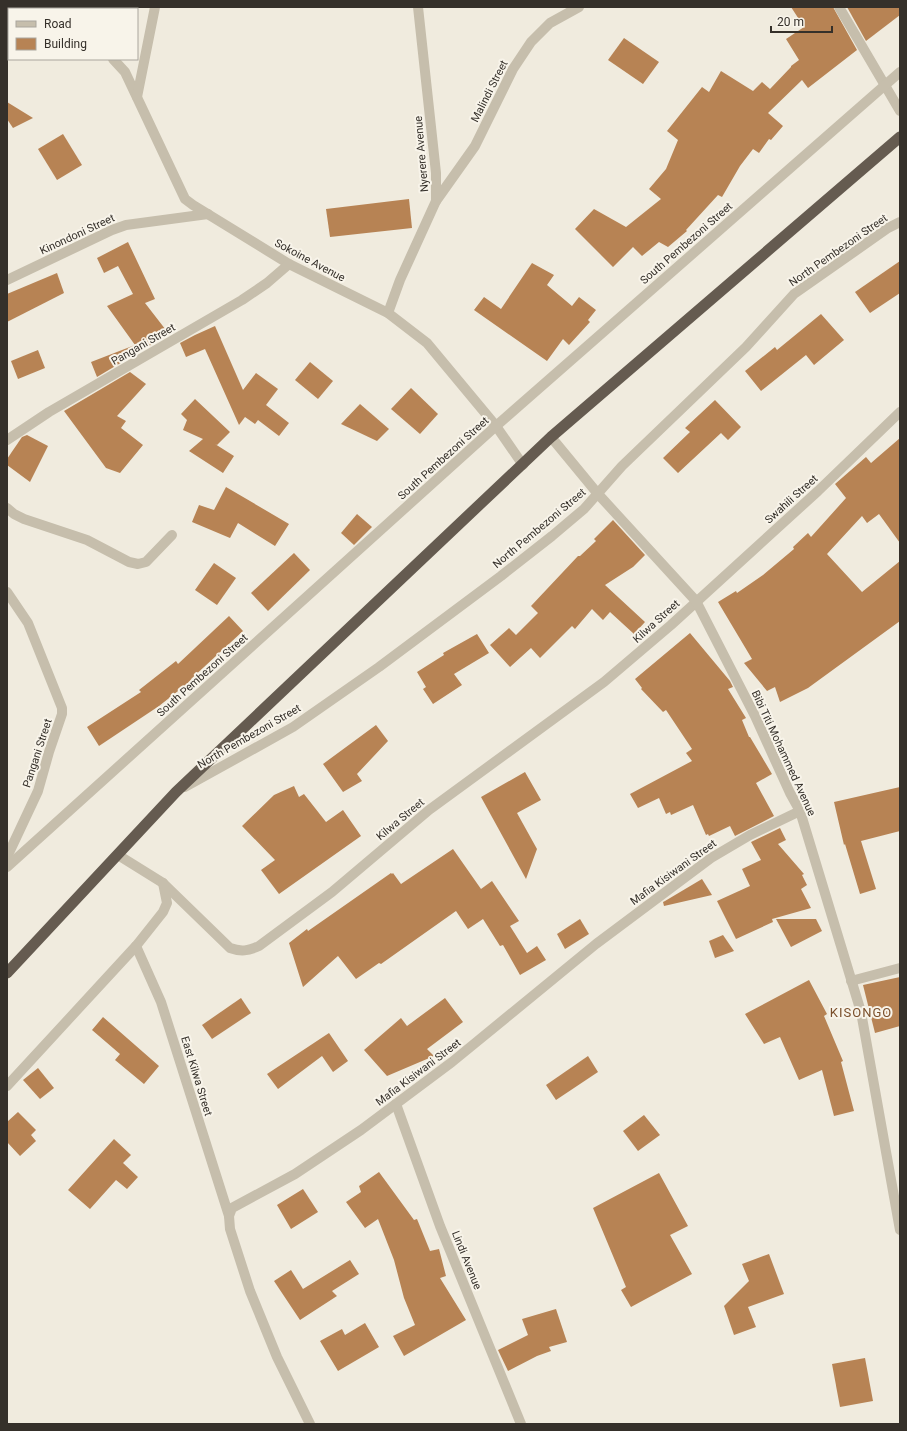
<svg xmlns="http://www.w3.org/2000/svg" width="907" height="1431" font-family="Roboto,sans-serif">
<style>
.building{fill:#b78354}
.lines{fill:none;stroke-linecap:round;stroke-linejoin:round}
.minor{stroke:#c6beac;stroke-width:10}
.tertiary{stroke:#c6beac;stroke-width:10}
.trunk{stroke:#655b50;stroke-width:11}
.labels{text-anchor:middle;stroke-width:4;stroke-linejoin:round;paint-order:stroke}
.street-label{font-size:11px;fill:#35302a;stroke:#f8f4ea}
.quarter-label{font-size:13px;letter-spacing:1px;fill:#7b502c;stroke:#f8f4ea}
</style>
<rect width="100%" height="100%" fill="#f0ebde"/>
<g class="building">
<polygon points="791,7 833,7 857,50 808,88 802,80 768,113 783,126 771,140 769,139 759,153 753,149 740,166 722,197 718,195 686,230 687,231 668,247 659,242 642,256 633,247 613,267 575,229 594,209 626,227 661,199 649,189 666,169 678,140 667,131 702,87 709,92 721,71 753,91 762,82 770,89 791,67 791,66 799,60 786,39 804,27"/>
<polygon points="847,7 900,7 900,15 866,41"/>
<polygon points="624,38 659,62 643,84 608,60"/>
<polygon points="7,102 33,118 13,128 7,119"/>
<polygon points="63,134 82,165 57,180 38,149"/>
<polygon points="409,199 412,228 330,237 326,209"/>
<polygon points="128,242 155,299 145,303 169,334 97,377 91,362 135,345 107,306 133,294 118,266 104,273 97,258"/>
<polygon points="900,261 900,293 870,313 855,292"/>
<polygon points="532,263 554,275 547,285 572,306 579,297 596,310 588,320 590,322 569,345 563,339 547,361 474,310 484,297 501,309"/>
<polygon points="57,273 64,293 7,322 7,294"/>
<polygon points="821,314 844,340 814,365 806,355 761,391 745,371 775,347 777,350"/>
<polygon points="215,326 243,390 256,373 278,389 266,405 289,423 279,436 258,420 255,424 245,417 239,425 205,349 186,357 180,343 195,335"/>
<polygon points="38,350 45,368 18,379 11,361"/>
<polygon points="310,362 333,381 318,399 295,380"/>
<polygon points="130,372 146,384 117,416 126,421 121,428 143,445 120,473 106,468 64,411"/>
<polygon points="411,388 438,414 420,434 391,409"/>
<polygon points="195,399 230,432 217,445 215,444 234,456 223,473 189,451 203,439 183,430 187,420 181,414"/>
<polygon points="715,400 741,427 728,440 721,433 678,473 663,458 690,432 685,428"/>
<polygon points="360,404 389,429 377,441 341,424"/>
<polygon points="27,435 48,446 30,482 7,465 7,459 22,437"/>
<polygon points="900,438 900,543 879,514 867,523 862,516 827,554 862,592 900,561 900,621 808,688 780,702 775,687 767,691 744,663 752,659 718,602 736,591 737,593 763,575 794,549 793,547 808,533 811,537 846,498 835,484 866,457 871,463"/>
<polygon points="226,487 289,524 275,546 238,523 230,538 192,522 199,505 214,510"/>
<polygon points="357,514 372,527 354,545 341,533"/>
<polygon points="613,520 645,555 633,567 605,585 645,622 634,634 610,612 603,620 592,609 575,629 572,626 540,658 531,648 510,667 490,645 508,629 509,628 516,635 538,613 531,606 578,556 580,556 596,541 594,539"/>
<polygon points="294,553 310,570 268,611 251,593"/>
<polygon points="214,563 236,578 217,605 195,590"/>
<polygon points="229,616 243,631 191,679 192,680 159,706 99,746 87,727 141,692 139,690 176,661 178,664"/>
<polygon points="690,633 730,681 733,687 728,689 746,718 742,720 749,737 750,737 772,774 756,783 774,816 735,836 730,826 709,836 708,834 706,835 693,805 671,815 670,812 666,814 659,798 638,808 630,794 692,761 686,753 692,749 666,710 663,712 641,689 642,688 635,679"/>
<polygon points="477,634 489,653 454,674 462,685 433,704 423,689 426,687 417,672 444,655 443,653"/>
<polygon points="376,725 388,741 357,774 362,781 343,792 323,764"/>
<polygon points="525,772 541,800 517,813 537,849 526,879 481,797"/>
<polygon points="294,786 299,797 304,794 326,822 343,810 361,836 279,894 261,870 275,860 242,826 274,795"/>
<polygon points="900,787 900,831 861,841 876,889 860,894 845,844 844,845 834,802"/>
<polygon points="780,828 786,840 778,844 804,874 802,875 807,885 801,889 811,908 772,919 773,922 736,939 717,901 750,886 742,869 761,860 751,842"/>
<polygon points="453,849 481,889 492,881 519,921 510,926 527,953 537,946 546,960 520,975 503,945 500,946 483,919 468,929 456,911 381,964 379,963 356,979 338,956 303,987 289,943 307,929 308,931 391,873 392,874 393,873 401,884"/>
<polygon points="702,879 712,895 664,906 663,902 665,901"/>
<polygon points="580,919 589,934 565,949 557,934"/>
<polygon points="776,919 816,919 822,931 791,947"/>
<polygon points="723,935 734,951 715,958 709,941"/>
<polygon points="900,977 900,1026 875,1033 863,985"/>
<polygon points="809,980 827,1014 824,1016 843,1061 841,1062 854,1111 834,1116 822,1070 799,1080 780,1037 764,1044 745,1014"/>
<polygon points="241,998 251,1013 212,1039 202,1025"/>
<polygon points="445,998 463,1022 427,1049 434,1056 387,1076 364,1050 401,1018 407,1026"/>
<polygon points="103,1017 159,1066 144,1084 115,1060 120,1054 92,1030"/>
<polygon points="329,1033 348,1061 333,1072 322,1056 278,1089 267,1074"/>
<polygon points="588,1056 598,1072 556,1100 546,1085"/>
<polygon points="38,1068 54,1088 40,1099 23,1080"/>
<polygon points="18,1112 36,1130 31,1135 36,1141 20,1156 7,1142 7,1122"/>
<polygon points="644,1115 660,1135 638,1151 623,1131"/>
<polygon points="114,1139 131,1155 123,1163 138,1177 127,1189 116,1180 90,1209 68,1190"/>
<polygon points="379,1172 414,1220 417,1219 430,1251 439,1249 446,1276 440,1278 466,1320 404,1356 393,1336 415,1325 404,1298 394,1260 378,1219 365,1228 346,1202 361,1192 359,1186"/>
<polygon points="659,1173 688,1226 670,1235 692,1274 631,1307 621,1290 626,1287 593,1208"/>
<polygon points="303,1189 318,1212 291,1229 277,1205"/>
<polygon points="769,1254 784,1294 748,1307 756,1327 734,1335 724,1306 749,1281 742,1264"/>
<polygon points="350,1260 359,1274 332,1291 337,1296 300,1320 274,1281 291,1270 303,1289"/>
<polygon points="556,1309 567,1342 549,1347 551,1351 537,1356 508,1371 498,1350 528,1335 522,1319"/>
<polygon points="365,1323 379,1347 338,1371 320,1341 342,1329 345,1335"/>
<polygon points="865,1358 873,1401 840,1407 832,1364"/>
</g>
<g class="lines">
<g class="minor">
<polyline points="62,7 64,9"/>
<polyline points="839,7 900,111"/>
<polyline points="113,59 125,72 185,199 193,205 289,264 388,313 427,343 496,426 523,465"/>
<polyline points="137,97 155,7"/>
<polyline points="436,201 475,146 513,69 531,42 550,23 579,7"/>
<polyline points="7,280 112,230 126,225 208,214"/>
<polyline points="388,313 400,280 436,201 436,173 418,7"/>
<polyline points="7,440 49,412 242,300 267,283 289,264"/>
<polyline points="7,508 14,514 24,519 87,540 129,562 138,564 146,562 172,535"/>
<polyline points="7,592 28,623 62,708 62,714 49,752 38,791 7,857"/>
<polyline points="185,787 293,727 379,667 501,576 552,536 584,509 622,466 746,347 794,294 888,228 900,222"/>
<path d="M118,855L163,883L230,948C241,952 248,951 259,946L332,892L429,810L604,682L671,625L818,491L900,412"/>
<polyline points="7,867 496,426 900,72"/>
<polyline points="136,946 161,1002 229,1216"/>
<polyline points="851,981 900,968"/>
<polyline points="7,1086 136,946 163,912 167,903 163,883"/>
<polyline points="396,1104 440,1226 521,1424"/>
<polyline points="310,1424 277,1357 250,1291 230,1229 229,1216 232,1208 295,1174 361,1130 452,1062 596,944 711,858 750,835 800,811"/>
</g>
<polyline class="tertiary" points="551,437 598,494 696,601 755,716 790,793 800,811 861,1012 900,1230"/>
<polyline class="trunk" points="7,973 176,792 551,437 900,137"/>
</g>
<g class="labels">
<g class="street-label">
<text transform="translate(489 91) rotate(-63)" y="4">Malindi Street</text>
<text transform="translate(421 154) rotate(-95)" y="4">Nyerere Avenue</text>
<text transform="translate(77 234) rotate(-25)" y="4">Kinondoni Street</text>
<text transform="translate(686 243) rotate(-41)" y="4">South Pembezoni Street</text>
<text transform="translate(838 250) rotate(-35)" y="4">North Pembezoni Street</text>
<text transform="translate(310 260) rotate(28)" y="4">Sokoine Avenue</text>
<text transform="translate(143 344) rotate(-30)" y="4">Pangani Street</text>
<text transform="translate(443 458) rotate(-42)" y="4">South Pembezoni Street</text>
<text transform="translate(791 499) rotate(-42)" y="4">Swahili Street</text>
<text transform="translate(539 528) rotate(-40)" y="4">North Pembezoni Street</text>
<text transform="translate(656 621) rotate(-42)" y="4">Kilwa Street</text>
<text transform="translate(202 675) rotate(-42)" y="4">South Pembezoni Street</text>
<text transform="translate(249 736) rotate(-30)" y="4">North Pembezoni Street</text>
<text transform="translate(37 753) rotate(-72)" y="4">Pangani Street</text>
<text transform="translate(784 753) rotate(65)" y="4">Bibi Titi Mohammed Avenue</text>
<text transform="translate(400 819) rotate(-40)" y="4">Kilwa Street</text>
<text transform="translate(673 872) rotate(-36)" y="4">Mafia Kisiwani Street</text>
<text transform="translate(418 1072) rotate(-37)" y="4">Mafia Kisiwani Street</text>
<text transform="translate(197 1076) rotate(73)" y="4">East Kilwa Street</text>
<text transform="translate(467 1260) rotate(68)" y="4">Lindi Avenue</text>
</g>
<g class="quarter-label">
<text x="861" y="1017">KISONGO</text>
</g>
</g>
<rect width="907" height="1431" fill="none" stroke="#35302a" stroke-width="16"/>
<rect x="8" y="8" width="130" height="52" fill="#f8f4ea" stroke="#aaa69d"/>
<rect x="16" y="21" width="20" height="6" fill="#c6beac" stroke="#aaa69d"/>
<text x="44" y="28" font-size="12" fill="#35302a">Road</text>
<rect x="16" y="38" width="20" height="12" fill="#b78354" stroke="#aaa69d"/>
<text x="44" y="48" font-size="12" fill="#35302a">Building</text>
<path d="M771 26v6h61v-6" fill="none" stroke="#35302a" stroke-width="2"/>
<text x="777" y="26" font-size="12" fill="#35302a" stroke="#f8f4ea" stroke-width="3" paint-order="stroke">20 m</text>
</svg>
